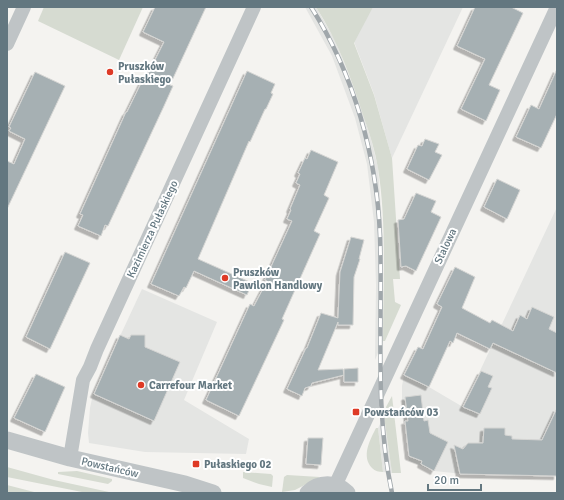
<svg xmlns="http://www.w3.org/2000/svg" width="564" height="500" font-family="Signika,sans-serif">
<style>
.built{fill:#e4e5e3}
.green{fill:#d6dbd1}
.building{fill:#a6b0b3;stroke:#d5d5d3;filter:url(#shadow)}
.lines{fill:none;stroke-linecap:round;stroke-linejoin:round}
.minor{stroke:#bfc4c6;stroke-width:14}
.tertiary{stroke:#bfc4c6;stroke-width:17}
.rail-casing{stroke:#a0a7ab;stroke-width:4.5}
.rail{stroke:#fff;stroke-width:3;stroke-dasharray:9;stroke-linecap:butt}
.poi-dot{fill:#de3a26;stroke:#fff;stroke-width:1.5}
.labels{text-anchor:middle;stroke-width:4;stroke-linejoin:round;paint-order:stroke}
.poi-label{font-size:11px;font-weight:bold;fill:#637780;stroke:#fff;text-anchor:start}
.street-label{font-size:11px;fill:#637780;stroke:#fff}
</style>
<defs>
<filter id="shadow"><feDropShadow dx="-3.5" dy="3.5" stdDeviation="0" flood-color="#0004"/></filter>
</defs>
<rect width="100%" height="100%" fill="#f4f3f0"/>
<g class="built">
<polygon points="305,7 316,7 335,40 358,98 371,139 378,167 383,237 383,341 375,360 376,285 374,222 367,164 355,118 332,56"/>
<polygon points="336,7 463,7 392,158 374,94 348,26"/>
<polygon points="557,207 557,476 463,474 434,471 409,461 402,401 402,386 404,375 429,387 463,407"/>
<polygon points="142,289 217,322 184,400 249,439 246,454 145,452 89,443 88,433 90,408 93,394"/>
<polygon points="384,416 392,473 383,472 378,428"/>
</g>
<g class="green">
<polygon points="44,7 143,7 119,60 38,21"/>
<path d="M316,7H373L354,43L374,95L392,158L400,279H393L395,302L401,305L385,341H383C383,284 387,225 378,168C375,151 370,134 364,118C352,80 338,41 316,7Z"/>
<polygon points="392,396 401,473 392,473 384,416 387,416 386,407"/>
<path d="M376,428H378L383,472C379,472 375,471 372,468C361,456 370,440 376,428Z"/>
<polygon points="7,467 54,480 109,492 109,493 87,493 7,477"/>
<polygon points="77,471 112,479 112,481 108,484 58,474 58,472"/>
<polygon points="243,472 271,474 273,476 272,487 259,484 243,478"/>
<polygon points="287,475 320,477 295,490 282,492 284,477"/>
<polygon points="7,485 38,493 7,493"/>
</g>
<g class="building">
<polygon points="155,7 206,7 175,74 170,85 173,86 164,106 108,226 105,225 101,236 78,226 83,215 80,214 126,112 127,112 146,73 148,74 164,42 143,32"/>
<polygon points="475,7 511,7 523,13 489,85 500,90 486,121 461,109 485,59 457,46"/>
<polygon points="557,69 557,114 541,148 516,137 531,105 539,109"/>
<polygon points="247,71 275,84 271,93 273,94 266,109 265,109 250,142 249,141 198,259 252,283 247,295 194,271 186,288 184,287 179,296 151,284"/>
<polygon points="35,72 65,86 7,209 7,161 14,164 25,139 9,131 11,128 9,127"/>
<polygon points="425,139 439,144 435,152 442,155 429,180 407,169 418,145 422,146"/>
<polygon points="311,150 338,162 324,195 329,198 314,231 320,234 282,319 284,320 239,416 206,400 250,304 254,306 267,281 265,280 292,221 287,219 291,210 290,209 300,185 296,183 300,174 298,173 305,158 307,159"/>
<polygon points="497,179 520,190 507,219 484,207"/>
<polygon points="416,193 436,201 431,212 441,217 416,271 406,266 401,267 398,220 404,219"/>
<polygon points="351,237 364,240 359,259 360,259 354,277 353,325 338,325 338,322 318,370 343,369 344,375 312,383 311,386 305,388 302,396 287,389 306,348 307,348 321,313 338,318 340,272"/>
<polygon points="65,252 90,263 50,349 26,337"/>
<polygon points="455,267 475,277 462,308 490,323 492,320 513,331 520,315 527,319 532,307 554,317 549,329 557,333 557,373 493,343 490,349 457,333 453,343 450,341 429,387 404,375 418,347 423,349 442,307 437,304"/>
<polygon points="120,335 129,339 131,335 145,335 145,347 180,362 154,421 94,394"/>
<polygon points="358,368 358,382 344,382 344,369"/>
<polygon points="481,371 493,376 488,387 492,388 480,414 463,407"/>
<polygon points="36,374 65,387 45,432 14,418"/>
<polygon points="421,395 424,421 428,420 430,433 448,442 434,471 421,464 422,461 409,456 405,421 408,421 405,397"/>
<polygon points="557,408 557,476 460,474 454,445 463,449 468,443 483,443 484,428 505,428 505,435 512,436 512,439 542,440"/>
<polygon points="308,438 323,438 321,465 306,464"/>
</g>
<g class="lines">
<g class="minor">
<polyline points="7,44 24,7"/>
<polyline points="70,458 83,380 90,367 97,349 254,7"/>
<polyline points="335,486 557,7"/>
</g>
<g class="tertiary">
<polyline points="7,440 70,458 185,484 213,493"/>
<path d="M308,493C319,482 336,482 347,493"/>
</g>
<g class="rail-casing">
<path id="rail" d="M311,7C354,74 377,157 380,236C383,322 374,408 392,493"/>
</g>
<use href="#rail" class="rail"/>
</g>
<g class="poi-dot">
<circle cx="110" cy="72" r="4"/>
<circle cx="225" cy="278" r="4"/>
<circle cx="141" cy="385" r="4"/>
<rect x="352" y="408" width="8" height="8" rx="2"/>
<rect x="192" y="460" width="8" height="8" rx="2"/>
</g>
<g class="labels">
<g class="poi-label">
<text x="118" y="70">Pruszków<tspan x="118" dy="13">Pułaskiego</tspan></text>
<text x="233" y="276">Pruszków<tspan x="233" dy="13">Pawilon Handlowy</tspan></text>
<text x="149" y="389">Carrefour Market</text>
<text x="364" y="416">Powstańców 03</text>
<text x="204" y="468">Pułaskiego 02</text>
</g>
<g class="street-label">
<text transform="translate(152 229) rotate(-65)" y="4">Kazimierza Pułaskiego</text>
<text transform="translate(445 246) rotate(-65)" y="4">Stalowa</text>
<text transform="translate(110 467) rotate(13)" y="4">Powstańców</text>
</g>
</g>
<rect width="564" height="500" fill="none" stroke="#637780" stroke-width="16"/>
<path d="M428 484v6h53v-6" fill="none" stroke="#637780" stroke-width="2"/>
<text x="434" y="484" font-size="12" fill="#637780" stroke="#ffffff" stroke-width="3" paint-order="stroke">20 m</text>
</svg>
